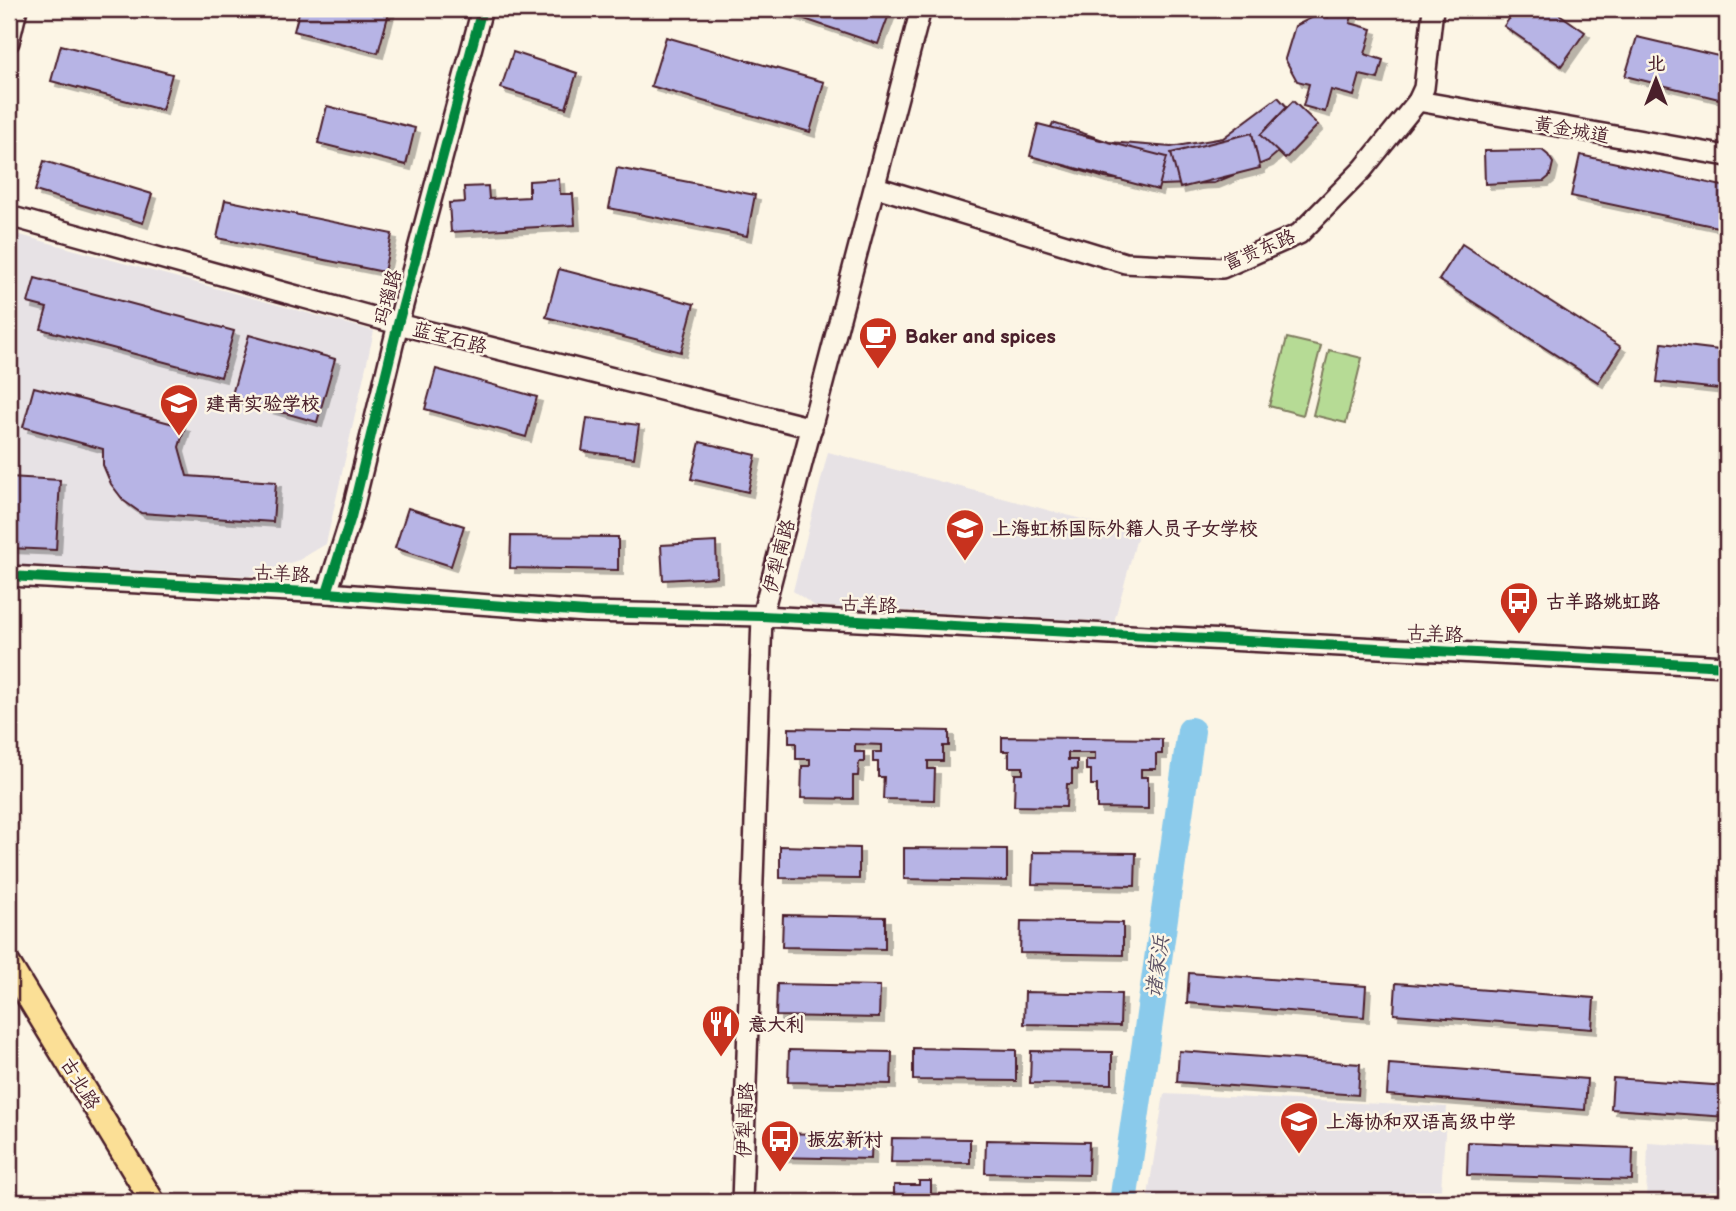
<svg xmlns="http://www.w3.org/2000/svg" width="1736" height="1211" font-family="'Balsamiq Sans','LXGW WenKai TC',sans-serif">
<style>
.built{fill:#e7e2e5}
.green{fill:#b6db95;stroke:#807d60;stroke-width:2}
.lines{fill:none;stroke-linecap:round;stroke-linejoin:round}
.river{stroke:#8acaeb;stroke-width:28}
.building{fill:#b7b4e5;stroke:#4a1f2b;stroke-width:2;filter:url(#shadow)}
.minor-casing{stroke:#4a1f2b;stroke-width:24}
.major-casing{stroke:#4a1f2b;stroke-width:28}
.minor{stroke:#fcf5e5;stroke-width:19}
.major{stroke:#fbdf96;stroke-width:23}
.cycleway-casing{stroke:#fcf5e5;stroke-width:15}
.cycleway{stroke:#00873e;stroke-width:10}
.labels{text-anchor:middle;stroke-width:5;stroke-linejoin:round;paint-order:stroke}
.street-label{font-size:19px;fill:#4a1f2b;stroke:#fcf5e5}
.poi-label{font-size:19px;font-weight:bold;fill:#4a1f2b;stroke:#fcf5e5;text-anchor:start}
.water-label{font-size:21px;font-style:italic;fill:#5d5265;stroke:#fcf5e5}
</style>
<defs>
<filter id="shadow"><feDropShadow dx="5" dy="5" stdDeviation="0" flood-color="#0004"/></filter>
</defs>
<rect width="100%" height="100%" fill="#fcf5e5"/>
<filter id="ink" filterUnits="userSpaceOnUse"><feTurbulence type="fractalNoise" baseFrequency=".0143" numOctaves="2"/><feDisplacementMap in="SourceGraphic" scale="14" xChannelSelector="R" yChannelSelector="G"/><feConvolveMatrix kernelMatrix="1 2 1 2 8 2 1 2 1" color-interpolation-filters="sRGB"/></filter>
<g filter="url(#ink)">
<g class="built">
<polygon points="9,232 374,331 326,544 299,560 249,576 9,564"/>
<polygon points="828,452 1138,534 1114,622 815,606 793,591"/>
<polygon points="1164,1094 1447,1107 1440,1202 1147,1202"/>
<polygon points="1648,1143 1727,1148 1727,1202 1646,1202"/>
</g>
<g class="green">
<polygon points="1287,338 1321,346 1303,415 1269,406"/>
<polygon points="1329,350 1362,358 1346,423 1313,415"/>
</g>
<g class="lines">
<polyline class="river" points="1123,1202 1191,731"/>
</g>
<g class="building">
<polygon points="300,9 390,9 378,53 294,31"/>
<polygon points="775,9 891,9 878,44"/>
<polygon points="1330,9 1354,9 1350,23 1372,29 1365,54 1383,60 1378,79 1360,75 1354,96 1331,90 1325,112 1303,106 1309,84 1297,81 1285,59 1295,26 1319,14 1328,17"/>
<polygon points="1516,9 1552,9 1585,32 1561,66 1504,26"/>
<polygon points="666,37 824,82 810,132 651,86"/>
<polygon points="1637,37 1727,58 1727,101 1625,76"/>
<polygon points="61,45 172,74 162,110 51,81"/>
<polygon points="513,52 577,73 566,108 501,88"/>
<polygon points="1278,97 1306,128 1268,161 1214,183 1162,185 1105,178 1036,157 1053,123 1109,142 1171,147 1223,138"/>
<polygon points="1293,101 1318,125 1285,159 1260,135"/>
<polygon points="327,106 415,128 406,165 318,143"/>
<polygon points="1038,124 1167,157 1158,190 1030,156"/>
<polygon points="1252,133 1260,168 1180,188 1171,153"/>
<polygon points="1542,150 1548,155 1553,163 1550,176 1544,181 1485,184 1484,151"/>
<polygon points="1580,155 1727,187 1727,229 1571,196"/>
<polygon points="44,161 152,194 143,223 35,191"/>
<polygon points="617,168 755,195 747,236 609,208"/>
<polygon points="559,179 560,194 573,194 575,225 451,232 449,203 465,202 464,187 488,186 489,199 529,197 529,181"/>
<polygon points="225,200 392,234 384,272 217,238"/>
<polygon points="1462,244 1621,347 1598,382 1439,280"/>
<polygon points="559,269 694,304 681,352 546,317"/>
<polygon points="35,278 234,331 221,377 41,329 47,308 28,303"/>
<polygon points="249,335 335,359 317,422 231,398"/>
<polygon points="1662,343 1727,351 1727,390 1657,382"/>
<polygon points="436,369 537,397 526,437 425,409"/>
<polygon points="34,387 185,427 179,447 187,476 276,482 273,522 141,513 124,501 111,484 103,465 103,449 23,427"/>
<polygon points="587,418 639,425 634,458 582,451"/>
<polygon points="700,442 756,455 748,492 691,479"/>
<polygon points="9,477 60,480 56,550 9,548"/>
<polygon points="408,508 464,526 451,566 395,548"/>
<polygon points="511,536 618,537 618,570 510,568"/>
<polygon points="716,542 717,577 663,580 661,545"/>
<polygon points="789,728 949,731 949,746 943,746 943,761 928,761 928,769 935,769 934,800 883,799 884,777 878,777 878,762 873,762 873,752 882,752 882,745 855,744 855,752 864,752 864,762 859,762 858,776 853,776 853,799 801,798 802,766 810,766 810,759 796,759 796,743 789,743"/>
<polygon points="1002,737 1162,739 1162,754 1156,754 1156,769 1141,769 1141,777 1148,777 1148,809 1097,808 1097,785 1091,785 1091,770 1086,770 1086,760 1095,760 1095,753 1068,753 1068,760 1077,760 1077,770 1072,769 1072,784 1067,784 1066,807 1014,806 1015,774 1023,774 1023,767 1009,767 1009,751 1002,751"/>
<polygon points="780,846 859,848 859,879 780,878"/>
<polygon points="904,848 1007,849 1007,881 904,879"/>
<polygon points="1033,852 1136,853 1135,886 1032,884"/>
<polygon points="783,915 885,917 885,949 782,947"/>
<polygon points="1021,921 1123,923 1123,955 1020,953"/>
<polygon points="1189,973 1366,986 1364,1017 1187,1003"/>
<polygon points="1396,983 1594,998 1592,1029 1394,1014"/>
<polygon points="777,984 880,986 879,1018 776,1016"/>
<polygon points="1025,992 1121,994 1120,1026 1024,1024"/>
<polygon points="913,1048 1016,1050 1016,1081 913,1080"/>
<polygon points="789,1050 892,1052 891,1084 788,1082"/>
<polygon points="1031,1051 1112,1052 1112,1084 1030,1083"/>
<polygon points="1179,1051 1360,1064 1358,1095 1177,1082"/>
<polygon points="1389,1064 1587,1079 1585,1110 1387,1095"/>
<polygon points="1613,1078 1727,1086 1727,1117 1611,1109"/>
<polygon points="773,1133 872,1135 871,1159 773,1157"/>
<polygon points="892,1138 970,1139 970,1163 891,1162"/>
<polygon points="986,1140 1089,1142 1088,1175 985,1173"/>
<polygon points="1468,1142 1633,1148 1632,1180 1467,1175"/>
<polygon points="919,1181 931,1181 931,1202 894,1202 894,1185 919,1185"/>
</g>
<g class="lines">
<g class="minor-casing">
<g id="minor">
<polyline points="9,42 17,9"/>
<polyline points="1418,101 1727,156"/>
<polyline points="876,187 1125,263 1222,268 1299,234 1363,169 1418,101 1424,88 1433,9"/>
<polyline points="9,216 398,324 812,428"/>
<polyline points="9,576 327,593 586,612 762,616 1727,666"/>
<polyline points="327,593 351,517 398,324 482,9"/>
<polyline points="742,1202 762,616 921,9"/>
</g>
</g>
<g class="major-casing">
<polyline id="major" points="9,965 153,1202"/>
</g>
<use href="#minor" class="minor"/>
<use href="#major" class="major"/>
<g class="cycleway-casing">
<g id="cycleway">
<polyline points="9,576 327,593 586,612 762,616 1727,666"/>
<polyline points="327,593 351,517 398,324 482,9"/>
</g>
</g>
<use href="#cycleway" class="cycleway"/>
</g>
</g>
<defs>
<g id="cafe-pin" transform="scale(2.0125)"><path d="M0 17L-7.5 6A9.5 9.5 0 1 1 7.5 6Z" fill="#c8321e" stroke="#fcf5e5"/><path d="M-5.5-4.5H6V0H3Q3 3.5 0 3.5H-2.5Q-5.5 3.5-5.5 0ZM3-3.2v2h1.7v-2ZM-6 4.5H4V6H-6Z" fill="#fff"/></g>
<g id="school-pin" transform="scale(2.0125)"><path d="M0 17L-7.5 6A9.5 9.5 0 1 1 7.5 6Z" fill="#c8321e" stroke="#fcf5e5"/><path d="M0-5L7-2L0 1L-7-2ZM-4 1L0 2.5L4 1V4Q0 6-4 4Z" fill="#fff"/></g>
<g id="bus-pin" transform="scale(2.0125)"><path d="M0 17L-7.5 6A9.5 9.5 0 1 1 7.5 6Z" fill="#c8321e" stroke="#fcf5e5"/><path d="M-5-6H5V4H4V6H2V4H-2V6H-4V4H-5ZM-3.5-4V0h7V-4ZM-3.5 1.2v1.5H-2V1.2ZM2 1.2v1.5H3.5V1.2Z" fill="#fff"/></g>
<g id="restaurant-pin" transform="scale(2.0125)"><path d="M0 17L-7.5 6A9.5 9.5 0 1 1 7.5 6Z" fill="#c8321e" stroke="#fcf5e5"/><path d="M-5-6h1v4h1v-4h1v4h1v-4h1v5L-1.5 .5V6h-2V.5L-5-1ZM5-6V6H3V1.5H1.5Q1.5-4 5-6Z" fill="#fff"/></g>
</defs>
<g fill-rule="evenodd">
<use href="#cafe-pin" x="878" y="336"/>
<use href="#school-pin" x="179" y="403"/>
<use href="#school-pin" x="965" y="528"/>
<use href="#bus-pin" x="1519" y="601"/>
<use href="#restaurant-pin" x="721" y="1024"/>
<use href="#school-pin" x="1299" y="1121"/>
<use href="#bus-pin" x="780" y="1139"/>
</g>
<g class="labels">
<g class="street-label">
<text transform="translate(1572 129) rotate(10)" y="7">黄金城道</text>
<text transform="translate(1259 249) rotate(-23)" y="7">富贵东路</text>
<text transform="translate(387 297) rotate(-75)" y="7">玛瑙路</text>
<text transform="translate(450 337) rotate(14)" y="7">蓝宝石路</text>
<text transform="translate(778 556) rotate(-75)" y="7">伊犁南路</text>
<text transform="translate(282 573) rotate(3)" y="7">古羊路</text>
<text transform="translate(869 604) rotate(3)" y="7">古羊路</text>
<text transform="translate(1435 633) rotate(3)" y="7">古羊路</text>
<text transform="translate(81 1083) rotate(59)" y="7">古北路</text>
<text transform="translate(744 1120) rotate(-88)" y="7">伊犁南路</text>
</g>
<g class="poi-label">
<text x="905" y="343">Baker and spices</text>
<text x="206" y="410">建青实验学校</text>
<text x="992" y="535">上海虹桥国际外籍人员子女学校</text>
<text x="1546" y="608">古羊路姚虹路</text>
<text x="748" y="1031">意大利</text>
<text x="1326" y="1128">上海协和双语高级中学</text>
<text x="807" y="1146">振宏新村</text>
</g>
<g class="water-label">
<text transform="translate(1157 967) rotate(-82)" y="7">诸家浜</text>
</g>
</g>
<rect width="1736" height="1211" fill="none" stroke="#fcf5e5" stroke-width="35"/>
<rect x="18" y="18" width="1701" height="1176" fill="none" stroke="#4a1f2b" stroke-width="2.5" filter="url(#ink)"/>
<g transform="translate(1656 80)" stroke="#fcf5e5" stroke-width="5" paint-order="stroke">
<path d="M0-5L12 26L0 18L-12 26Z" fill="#4a1f2b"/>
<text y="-10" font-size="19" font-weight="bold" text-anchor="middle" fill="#4a1f2b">北</text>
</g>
</svg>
